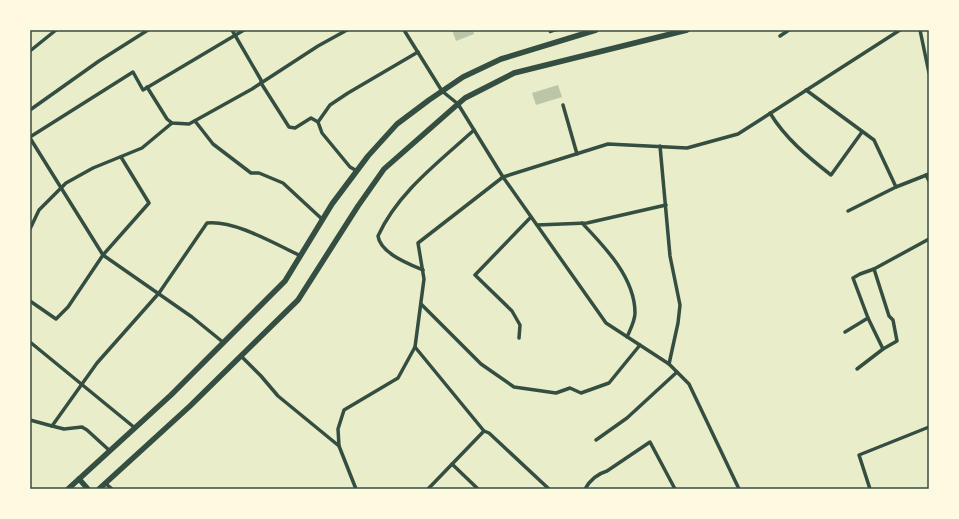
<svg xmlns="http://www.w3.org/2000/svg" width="959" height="519" font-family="Rubik,sans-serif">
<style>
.building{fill:#bcc5a7}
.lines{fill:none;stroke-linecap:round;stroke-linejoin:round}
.pedestrian{stroke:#344e41;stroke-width:2.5}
.minor{stroke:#344e41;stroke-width:3.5}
.primary{stroke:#344e41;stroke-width:5.5}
.neatline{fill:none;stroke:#344e41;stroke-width:1.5}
</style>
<rect width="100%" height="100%" fill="#e9edc9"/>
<g class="building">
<polygon points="452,30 473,30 474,34 456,41"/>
<polygon points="558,85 562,97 536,105 532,93"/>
</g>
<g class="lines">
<polyline class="pedestrian" points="550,30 550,32 556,30"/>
<g class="minor">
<polyline points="232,30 261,80 261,83 289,127 295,128 311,118 318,122 330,105 348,93 418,52"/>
<polyline points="404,30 442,91 458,104 503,177 606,323 669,364 689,384 739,489"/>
<polyline points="920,30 929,73"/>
<polyline points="780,36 789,30"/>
<polyline points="30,51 56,30"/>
<polyline points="147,87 167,119 172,123 189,124 252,89 318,46 347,30"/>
<polyline points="806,90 874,140 896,187"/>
<polyline points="563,105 577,154"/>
<polyline points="30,110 99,61 148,30"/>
<path d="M770,113C785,138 808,157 831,175L862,132"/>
<polyline points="195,121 213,144 251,173 259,173 283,183 323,220"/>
<polyline points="318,122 322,133 350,167 357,171"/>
<polyline points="30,137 133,72 143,90 244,30"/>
<polyline points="30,138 103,255 192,317 224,343"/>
<polyline points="660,146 670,256 680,305 678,323 669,364"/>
<polyline points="926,175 929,181"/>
<polyline points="848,211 896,187 929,174"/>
<path d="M582,223C605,247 635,278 635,313C635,321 630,330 627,337"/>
<polyline points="537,225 587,223 666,205"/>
<polyline points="30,229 39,210 66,183 93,168 142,148 172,123"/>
<path d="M423,270C409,264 380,253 378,236C398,192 439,162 474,130"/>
<polyline points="30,301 56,319 68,307 103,255 149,203 121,157"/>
<polyline points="421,304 481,364 514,387 556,393 570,388 581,393 609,383 640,345"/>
<polyline points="845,332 868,318"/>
<polyline points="519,338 520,325 512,311 475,275 531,217"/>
<polyline points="30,342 135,428"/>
<polyline points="415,347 484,431 489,433 549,489"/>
<polyline points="883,349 868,318 853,278 860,274 874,269 929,239"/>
<polyline points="241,356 261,376 278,396 339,446"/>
<polyline points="857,369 883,349 897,341 893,320 889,316 874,269"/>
<path d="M30,420L52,426L97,363L159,293L207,223C235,220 275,244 301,256"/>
<polyline points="52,426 64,429 82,427 87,430 110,451"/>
<polyline points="596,440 627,418 677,372"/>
<polyline points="452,464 478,489"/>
<polyline points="105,483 112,489"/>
<polyline points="356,489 339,446 338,429 344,410 398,378 415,347 424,279 418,243 503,177 608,144 687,148 738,134 900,30"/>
<polyline points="428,489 484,431"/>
<path d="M585,489C590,480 597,474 607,471L650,442L675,489"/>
<polyline points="870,489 859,455 929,427"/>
</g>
<g class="primary">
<polyline points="79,479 88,489"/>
<polyline points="68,489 171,395 285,281 332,204 368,156 397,124 429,100 463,77 501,59 596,30"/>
<polyline points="99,489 190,406 298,300 358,206 384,169 458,104 465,98 514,73 687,30"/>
</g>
</g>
<rect width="959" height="519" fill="none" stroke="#fefae0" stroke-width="62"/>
<rect x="31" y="31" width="897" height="457" class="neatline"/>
</svg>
